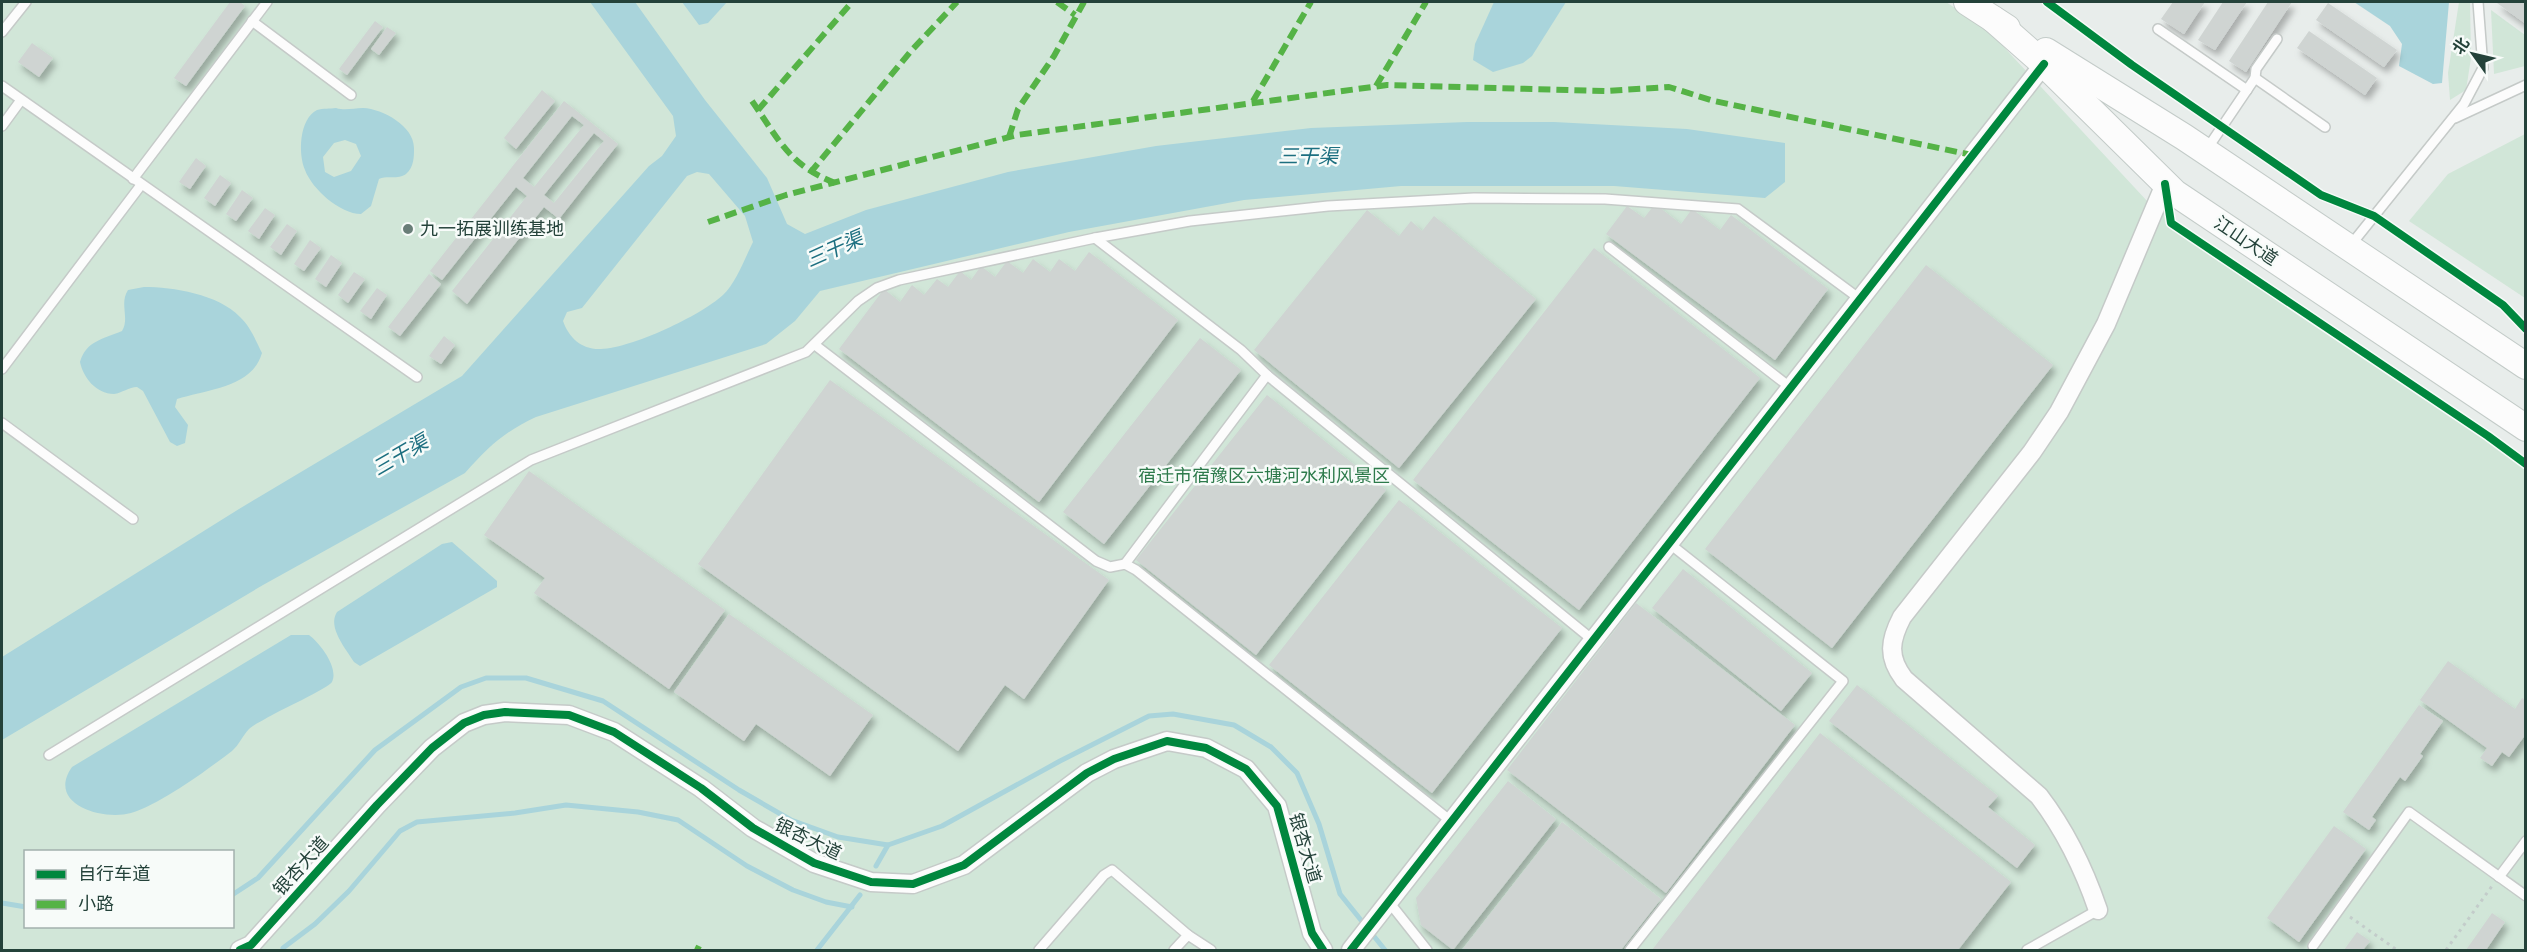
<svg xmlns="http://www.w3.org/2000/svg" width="2527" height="952" font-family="'Titillium Web','Noto Sans SC',sans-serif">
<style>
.green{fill:#d1e6d8;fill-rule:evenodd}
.water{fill:#a9d4db;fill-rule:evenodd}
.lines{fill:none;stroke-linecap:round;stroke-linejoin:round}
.stream{stroke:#a9d4db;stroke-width:5}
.building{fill:#cfd4d2;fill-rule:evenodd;filter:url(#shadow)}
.lane-casing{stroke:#c5cac8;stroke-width:12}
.street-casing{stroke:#c5cac8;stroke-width:21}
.secondary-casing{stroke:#c3cbc8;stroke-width:28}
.path{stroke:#c3ccca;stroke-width:3;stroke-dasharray:3 4.5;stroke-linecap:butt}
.lane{stroke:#fcfcfc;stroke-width:9}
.street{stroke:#fcfcfc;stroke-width:18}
.secondary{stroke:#fcfcfc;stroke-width:26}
.quiet{stroke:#55b346;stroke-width:6;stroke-dasharray:12 6;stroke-linecap:butt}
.cycleway-casing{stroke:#f7fbf9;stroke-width:11}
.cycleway{stroke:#00873e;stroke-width:8}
.poi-dot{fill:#697e78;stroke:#f7fbf9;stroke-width:2}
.labels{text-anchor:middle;stroke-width:5;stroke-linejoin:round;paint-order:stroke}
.poi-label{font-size:18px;fill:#24423a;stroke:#f7fbf9;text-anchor:start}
.street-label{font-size:18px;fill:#24423a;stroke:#f7fbf9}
.park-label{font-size:18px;fill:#2d7a4b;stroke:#f7fbf9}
.water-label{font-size:20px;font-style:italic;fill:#1c6f80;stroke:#f7fbf9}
</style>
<defs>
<filter id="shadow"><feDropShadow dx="3.5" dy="6" stdDeviation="3" flood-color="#0004"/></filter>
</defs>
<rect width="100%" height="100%" fill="#e8edeb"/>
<g class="green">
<path d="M2,2H1946L1988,30L2148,202L2525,460V950H2ZM26,852H232V926H26Z"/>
<polygon points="2459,2 2470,2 2471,58 2466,90 2450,100 2448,73"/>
<polygon points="2491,10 2525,35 2525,66 2494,74"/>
<polygon points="2525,134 2525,298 2409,221 2448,174"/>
</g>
<g class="water">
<path d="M590,2H635L705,100L767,178L787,224L805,234L866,210L1008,172L1156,146L1311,128L1467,122H1554L1687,129L1785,143V182L1765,198L1614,186H1401L1244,200L1069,232L820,291L795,321L766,344L536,417C504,432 489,446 465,473L263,585L2,740V657L239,509L462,376L649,166L662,156L676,136L673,116ZM697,172L709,174L745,216L753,242C745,258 736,283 723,295C700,316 632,348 601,349C582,350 569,338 563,321L567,312L582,308L687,176Z"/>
<polygon points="682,2 727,2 708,23 699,25"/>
<polygon points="1494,2 1566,2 1532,56 1523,63 1493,72 1473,60 1475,44"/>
<polygon points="2354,2 2449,2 2442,83 2433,84 2399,66 2402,44 2390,26"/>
<path d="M336,108C346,111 353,108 363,108C383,109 414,126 414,148C414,157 414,167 406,174C398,180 387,175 379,179L371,206L361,214C340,214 312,189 305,170C298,154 299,119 317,110C323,108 330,109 336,108ZM345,140L356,144L361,156L351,171L334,177L325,172L323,157L334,143Z"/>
<path d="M144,287C173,287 218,294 240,317C250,326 256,341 262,353C252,388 207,389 177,399L175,407L188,425L185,443L177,446L170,442L143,391L137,387C129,387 122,393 114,394C96,394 83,377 80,362C86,341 103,339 122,331C130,318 119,304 128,290Z"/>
<path d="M452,542L497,581V587L360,666L354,662C346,649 327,627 337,612L442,544Z"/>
<path d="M291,635H309C320,643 339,668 332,682C329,688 276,712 265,719C260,722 253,725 249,729C243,735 239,745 232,751C207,770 161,804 131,813C102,821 46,804 72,767Z"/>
</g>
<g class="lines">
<g class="stream">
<polyline points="876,866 888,845"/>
<polyline points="232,895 258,878 375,750 461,687 486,678 526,678 603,701 739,790 791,820 838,837 888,845 942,826 1060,761 1149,716 1173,714 1234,725 1271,747 1297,773 1319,824 1340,894 1385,950"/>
<polyline points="2,903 26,907"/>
<polyline points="283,948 315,924 349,891 400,831 417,822 515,813 566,805 638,812 678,820 747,866 793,890 826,902 852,907"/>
<polyline points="817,950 860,895"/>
</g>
</g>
<g class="building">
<polygon points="230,2 240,2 245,6 186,86 174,78"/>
<polygon points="2173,2 2205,2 2184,34 2161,19"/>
<polygon points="2223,2 2247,2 2215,50 2198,40"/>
<polygon points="2268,2 2292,2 2246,72 2229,61"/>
<polygon points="2498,2 2526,2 2526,24 2497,3"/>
<polygon points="2328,3 2397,50 2384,67 2316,20"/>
<polygon points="375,21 383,27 347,75 339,69"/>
<polygon points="387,27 396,33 379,55 371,49"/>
<polygon points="2309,31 2377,78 2365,95 2297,48"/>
<polygon points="32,43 53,58 39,77 18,62"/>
<polygon points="542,90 555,101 516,149 504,138"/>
<path d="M564,101L618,144L559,219L544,207L467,304L452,291L527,196L516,187L442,280L430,271ZM572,116L584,125L534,187L523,178ZM594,133L604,141L554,203L544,195Z"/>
<polygon points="196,158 206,166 190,189 179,182"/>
<polygon points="220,175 231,183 215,206 204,198"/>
<polygon points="242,190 253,198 236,221 226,214"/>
<polygon points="1655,204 1681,224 1692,209 1720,230 1731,215 1828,289 1775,360 1606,234 1627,206 1644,218"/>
<polygon points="265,208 275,215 259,239 248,231"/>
<polygon points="1367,210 1399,236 1411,221 1422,231 1434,216 1536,299 1399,468 1254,350"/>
<polygon points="287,224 297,231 281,255 270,247"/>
<polygon points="310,240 321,248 304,271 294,264"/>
<polygon points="1594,248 1760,378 1579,610 1413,480"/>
<polygon points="1089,252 1178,320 1039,502 839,349 884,289 900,302 912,285 924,295 937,279 948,287 960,271 971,280 981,266 995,277 1007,261 1023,273 1033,259 1050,272 1059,259 1075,271"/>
<polygon points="331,255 342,263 326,287 315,279"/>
<polygon points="1926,265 2053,365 1832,648 1705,549"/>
<polygon points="354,272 365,279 348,303 338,295"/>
<polygon points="429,274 441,284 400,336 388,327"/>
<polygon points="377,288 387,295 371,319 360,311"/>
<polygon points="444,336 455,345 441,364 429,356"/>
<polygon points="1200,338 1241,370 1104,544 1063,512"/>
<polygon points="830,380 1109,580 1024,699 1005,685 958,751 698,564"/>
<polygon points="1267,395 1386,490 1256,655 1136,560"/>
<polygon points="529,471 725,610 669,689 534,593 545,578 484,535"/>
<polygon points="1399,500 1562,628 1432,793 1269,665"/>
<polygon points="1683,569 1812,673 1781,711 1652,608"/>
<polygon points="1636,603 1795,725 1666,893 1507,770"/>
<polygon points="729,614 873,715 830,776 756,724 744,741 674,692"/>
<polygon points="2448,661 2515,709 2522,698 2526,700 2526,734 2509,757 2502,752 2492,766 2480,758 2487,748 2420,700"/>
<polygon points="1857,685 1998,796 1988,807 2035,845 2017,868 1829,721"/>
<polygon points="2419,705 2443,721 2420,754 2423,756 2405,781 2400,777 2372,817 2376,820 2369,830 2343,812"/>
<polygon points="1820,733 2011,882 1958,950 1652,950"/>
<polygon points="1508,781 1556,819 1453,950 1421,925 1416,898"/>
<polygon points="1562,822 1661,899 1621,950 1462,950"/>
<polygon points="2334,826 2366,849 2299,942 2267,918"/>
<polygon points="2492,913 2505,922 2486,950 2466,950"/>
<polygon points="2357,932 2370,941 2363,950 2344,950"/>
</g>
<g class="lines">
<g class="lane-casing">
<g id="lane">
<polyline points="252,21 351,95"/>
<polyline points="2158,29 2247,90"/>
<polyline points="2,32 26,2"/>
<polyline points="2255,78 2256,69 2277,39"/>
<polyline points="2,86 417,377"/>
<polyline points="2455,118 2526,85"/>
<polyline points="2,126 21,100"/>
<polyline points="2207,149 2255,78 2325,127"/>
<polyline points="133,179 267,2"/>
<polyline points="1095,238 1241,350 1267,375 1594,641"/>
<polyline points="2350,246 2464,104 2483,68 2478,2"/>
<polyline points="1609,247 1791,388"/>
<polyline points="815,345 1096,561 1110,567 1125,564 1136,570 1452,822"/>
<polyline points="2,369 141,185"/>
<polyline points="2,423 133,519"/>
<polyline points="1125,564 1267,375"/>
<polyline points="49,755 531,460 806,352 858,301 877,288 899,280 1095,238 1190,221 1328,206 1474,198 1605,199 1738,209 1860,299"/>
<polyline points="2499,877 2526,841"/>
<polyline points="1389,902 1427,950"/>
<polyline points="2313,946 2409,812 2526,896"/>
<polyline points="1039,950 1104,875 1112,870 1188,935"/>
<polyline points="1174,950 1188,935 1211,950"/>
<polyline points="1630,950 1843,681 1670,544"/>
<polyline points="2027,950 2098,910"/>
</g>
</g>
<g class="street-casing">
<g id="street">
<path d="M2098,910C2084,869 2065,830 2039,796L1904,679C1887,657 1890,640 1902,617L2032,452L2059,412L2106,324L2165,184"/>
<polyline points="240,950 251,945 377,805 432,748 464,723 484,715 505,712 569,715 614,732 701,788 753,828 814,863 871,882 913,884 964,865 1087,773 1114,759 1167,741 1206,748 1246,769 1277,806 1312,933 1323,950"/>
<polyline points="1351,950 2044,64"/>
</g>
</g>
<g class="secondary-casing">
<g id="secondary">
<polyline points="1967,2 2007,28"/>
<polyline points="1993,19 2044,64 2175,193 2526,428"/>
<polyline points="2046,51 2184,137 2526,366"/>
</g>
</g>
<g class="path">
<polyline points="2350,917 2397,950"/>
<polyline points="2446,950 2492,886"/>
</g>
<use href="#lane" class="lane"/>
<use href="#street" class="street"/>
<use href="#secondary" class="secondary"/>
<g class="quiet">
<polyline points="1057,2 1075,15"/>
<polyline points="1376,86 1426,2"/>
<path d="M752,101C779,140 789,165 835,183"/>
<polyline points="1253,101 1311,2"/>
<polyline points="758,110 852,2"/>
<polyline points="1009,137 1018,109 1054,56 1084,2"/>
<polyline points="810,173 911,51 957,2"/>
<polyline points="708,222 786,195 1017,135 1387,85 1606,91 1669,87 1714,101 1972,155"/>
<polyline points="697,950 699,946"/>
</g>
<g class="cycleway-casing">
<g id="cycleway">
<polyline points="2047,2 2132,65 2321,195 2374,216 2503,305 2526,329"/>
<polyline points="2165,184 2171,223 2488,436 2526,464"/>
<polyline points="240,950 251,945 377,805 432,748 464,723 484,715 505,712 569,715 614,732 701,788 753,828 814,863 871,882 913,884 964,865 1087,773 1114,759 1167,741 1206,748 1246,769 1277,806 1312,933 1323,950"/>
<polyline points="1351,950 2044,64"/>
</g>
</g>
<use href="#cycleway" class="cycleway"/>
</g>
<circle class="poi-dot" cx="408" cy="229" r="6"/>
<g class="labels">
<g class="poi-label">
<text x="420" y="235">九一拓展训练基地</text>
</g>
<g class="street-label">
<text transform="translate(2246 241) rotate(34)" y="6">江山大道</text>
<text transform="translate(808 839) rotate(26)" y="6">银杏大道</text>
<text transform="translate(1305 848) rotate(74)" y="6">银杏大道</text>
<text transform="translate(301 866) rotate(-48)" y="6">银杏大道</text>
</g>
<g class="park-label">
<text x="1264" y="482">宿迁市宿豫区六塘河水利风景区</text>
</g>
<g class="water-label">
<text x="1308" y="163">三干渠</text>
<text transform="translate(834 249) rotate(-24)" y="7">三干渠</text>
<text transform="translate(400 455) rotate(-30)" y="7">三干渠</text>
</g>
</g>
<rect width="2527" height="952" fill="none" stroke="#24423a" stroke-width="6"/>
<rect x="24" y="850" width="210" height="78" fill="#f7fbf9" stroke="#a3b1ad" stroke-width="1.5"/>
<rect x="36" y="870" width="30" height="9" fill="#00873e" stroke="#a3b1ad" stroke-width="1.5"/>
<text x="78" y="880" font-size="18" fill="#24423a">自行车道</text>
<rect x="36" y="900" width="30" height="9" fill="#55b346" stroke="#a3b1ad" stroke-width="1.5"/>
<text x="78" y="910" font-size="18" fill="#24423a">小路</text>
<g transform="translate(2473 54) rotate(304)" stroke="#f7fbf9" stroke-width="4.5" paint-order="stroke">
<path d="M0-4.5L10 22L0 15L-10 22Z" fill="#24423a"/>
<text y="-9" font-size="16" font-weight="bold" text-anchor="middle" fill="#24423a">北</text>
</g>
</svg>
